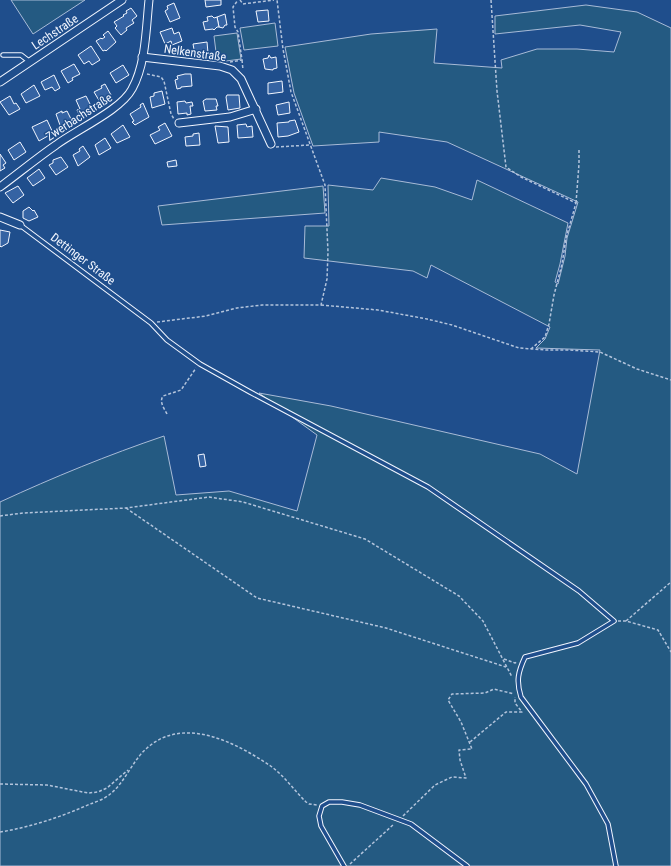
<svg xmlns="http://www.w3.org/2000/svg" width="671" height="866" font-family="'Roboto Condensed',sans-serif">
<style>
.green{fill:#245a82;stroke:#a8bbd7}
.building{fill:#3563a3;stroke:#f2f6ff}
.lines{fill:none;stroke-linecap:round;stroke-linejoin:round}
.service-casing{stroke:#f2f6ff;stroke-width:5.5}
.minor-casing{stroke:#f2f6ff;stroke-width:9}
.path{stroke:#b3c4dc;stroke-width:1.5;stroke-dasharray:3 2;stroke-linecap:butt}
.service{stroke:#1f4e8c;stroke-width:3.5}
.minor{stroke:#1f4e8c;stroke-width:7}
.labels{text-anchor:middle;stroke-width:3;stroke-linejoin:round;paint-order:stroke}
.street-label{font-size:12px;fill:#f2f6ff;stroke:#1f4e8c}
</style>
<rect width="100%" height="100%" fill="#1f4e8c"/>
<g class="green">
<polygon points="11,0 85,0 33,34"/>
<path d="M586,5L637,12L671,28V866H0V502C54,477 108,455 164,436L176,495L229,491L297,511L317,435L259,393L331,406L540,454L577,474L600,350L536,348L545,339L550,327L431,265L427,278L413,271L304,258L305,226H329L328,185L373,190L381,178L435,187L472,200L477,180L568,223L560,264L555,282L558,284L565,256L567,238L578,202L447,142L379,132V142L313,146L294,93L285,47L371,34L437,29L434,63L502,68L501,60L537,49H577L614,52L621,32L580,25L495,34V16Z"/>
<polygon points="275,23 278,46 244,50 240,28"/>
<polygon points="237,33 241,59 226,61 217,60 214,36"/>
<polygon points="323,186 325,213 162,225 158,206"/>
</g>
<g class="building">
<polygon points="205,0 221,0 221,5 206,7"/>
<polygon points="174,3 180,18 170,22 165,11 168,9 167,6"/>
<polygon points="131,8 137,16 132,20 134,23 126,28 127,30 121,35 115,28 117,26 114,22 124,16 123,15 127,13 126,11"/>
<polygon points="268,10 269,21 258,22 256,11"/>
<polygon points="225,14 227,25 225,25 223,28 219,27 217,17"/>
<polygon points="212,16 214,18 217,17 219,27 217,27 214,30 213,29 205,30 203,22 208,21 207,17"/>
<polygon points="172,28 174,34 179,32 182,41 172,45 171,41 165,44 160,32"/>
<polygon points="108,31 116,42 106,51 105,50 103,51 96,41 101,38 102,39 105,37 103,35"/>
<polygon points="207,42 208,53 195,55 193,44"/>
<polygon points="91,46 100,60 92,65 89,61 84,64 78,55"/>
<polygon points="269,55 271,58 276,57 277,68 273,69 273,70 265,69 263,59 268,58"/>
<polygon points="74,64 80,74 72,78 73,80 68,83 61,71"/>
<polygon points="123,65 129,75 116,83 110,73"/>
<polygon points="185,74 191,74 192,86 181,87 181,88 177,89 175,80 178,79 177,76"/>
<polygon points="54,75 60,88 55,91 52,87 45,90 41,82"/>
<polygon points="282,81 283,92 268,94 268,83"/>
<polygon points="105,84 111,95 100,102 94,92 102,88 101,86"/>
<polygon points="34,85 40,96 26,103 21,94"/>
<polygon points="162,91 165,104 152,108 150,97 154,96 154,93"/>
<polygon points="227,95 239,95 240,108 228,110 226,97"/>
<polygon points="10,96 14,104 16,103 20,109 9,115 0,102"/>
<polygon points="86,96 94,112 81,118 77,110 80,109 76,100"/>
<polygon points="206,99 216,99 218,106 216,106 217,110 205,111 203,101"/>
<polygon points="185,101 186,103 192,102 193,106 190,106 191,114 187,115 187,113 178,114 177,102"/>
<polygon points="289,102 290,113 278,115 276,105"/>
<polygon points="143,103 149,117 135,125 132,122 134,121 130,114 141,107 140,105"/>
<polygon points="62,111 62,113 67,111 73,123 61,128 56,114"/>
<polygon points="47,120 53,133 39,141 32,127"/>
<polygon points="295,120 299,132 288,136 278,137 277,123 289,122 289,121"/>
<polygon points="165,123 172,136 155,144 150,135 160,130 158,127"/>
<polygon points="246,124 247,127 252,126 253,137 238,138 237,125"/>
<polygon points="123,125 130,137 117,143 111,134"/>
<polygon points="215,126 228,127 229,142 218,143"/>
<polygon points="199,133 200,145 186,146 185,137 193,136 193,134"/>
<polygon points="105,138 111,148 99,155 95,145"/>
<polygon points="20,142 26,152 14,160 8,150"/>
<polygon points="83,146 90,157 78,166 73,155 80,151 79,149"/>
<polygon points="0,154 6,163 3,165 5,168 0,171"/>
<polygon points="61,157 68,167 56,175 49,165 53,163 53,160"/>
<polygon points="176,160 177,166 168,167 167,162"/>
<polygon points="39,169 45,178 33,186 27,178"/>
<polygon points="18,186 24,195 13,203 5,193"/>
<polygon points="29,207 33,211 34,210 38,217 29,221 23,218 23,211"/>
<polygon points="0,230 10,232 8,243 1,247 0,246"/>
<polygon points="204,454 206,466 200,467 198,455"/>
</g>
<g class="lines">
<g class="service-casing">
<g id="service">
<polyline points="3,55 21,55 30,62"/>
<path d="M20,225L151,323L167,340L200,364L250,392L428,487L579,591L614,621L578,643L525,657C518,672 516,681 521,697L586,784L608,824L616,866"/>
<polyline points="344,866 321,826 319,816 322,806 329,802 342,802 360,805 411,824 467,866"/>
</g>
</g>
<g class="minor-casing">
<g id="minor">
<polyline points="142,57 220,66 232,70 241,79 271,144"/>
<polyline points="0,82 122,0"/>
<polyline points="179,123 230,117 256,109"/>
<path d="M0,187C19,173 37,158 56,145C76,130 121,110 132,89C146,64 146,28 149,0"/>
<polyline points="0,217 20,225"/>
</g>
</g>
<g class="path">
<polyline points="240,0 243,4 274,0"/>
<polyline points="491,0 497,91 506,167 521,177 576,203 566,238 562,264 554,295 549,324 545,337 531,349"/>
<polyline points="242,60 243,70"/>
<polyline points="230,62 242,60 238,32 235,27 233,7 238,0"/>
<polyline points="147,74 161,77 164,81 171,114 174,119"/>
<polyline points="276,147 310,145"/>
<polyline points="576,203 579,164 579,148"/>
<polyline points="321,305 378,310 427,319 452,325 519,348 546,350 569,350 600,352 637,369 671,380"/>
<polyline points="157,322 206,316 237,308 262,305 321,305 327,279 328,252 325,185 291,92 283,49 277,0"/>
<path d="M167,414C164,408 159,402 163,396L181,390L196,368"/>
<polyline points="126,508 257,598 386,628 506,667"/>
<polyline points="0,516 23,513 126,508 209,497 243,502 365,539 459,596 483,621 512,677"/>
<polyline points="618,621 626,621 658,630 671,652"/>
<polyline points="626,621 671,582"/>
<polyline points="504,659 515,663 517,662"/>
<polyline points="470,742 506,712 522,712 515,703 515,697"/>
<polyline points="0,784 47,785 88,793 98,792 107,788 128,770"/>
<polyline points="403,816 435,785 452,777 466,778 460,760 459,750 472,749 461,722 448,700 452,694 485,693 494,689 514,694"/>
<path d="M0,832C31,827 61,817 90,804C96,802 104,799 109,795C125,783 132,761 147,748C184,715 237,743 272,767C284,776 295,791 306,802L309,804L317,805"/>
<polyline points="350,864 394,824"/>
</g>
<use href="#service" class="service"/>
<use href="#minor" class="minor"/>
</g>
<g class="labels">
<g class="street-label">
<text transform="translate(55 32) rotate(-34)" y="4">Lechstraße</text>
<text transform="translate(195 53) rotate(8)" y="4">Nelkenstraße</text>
<text transform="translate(79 117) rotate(-33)" y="4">Zwerbachstraße</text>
<text transform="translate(83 259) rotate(37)" y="4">Dettinger Straße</text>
</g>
</g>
</svg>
